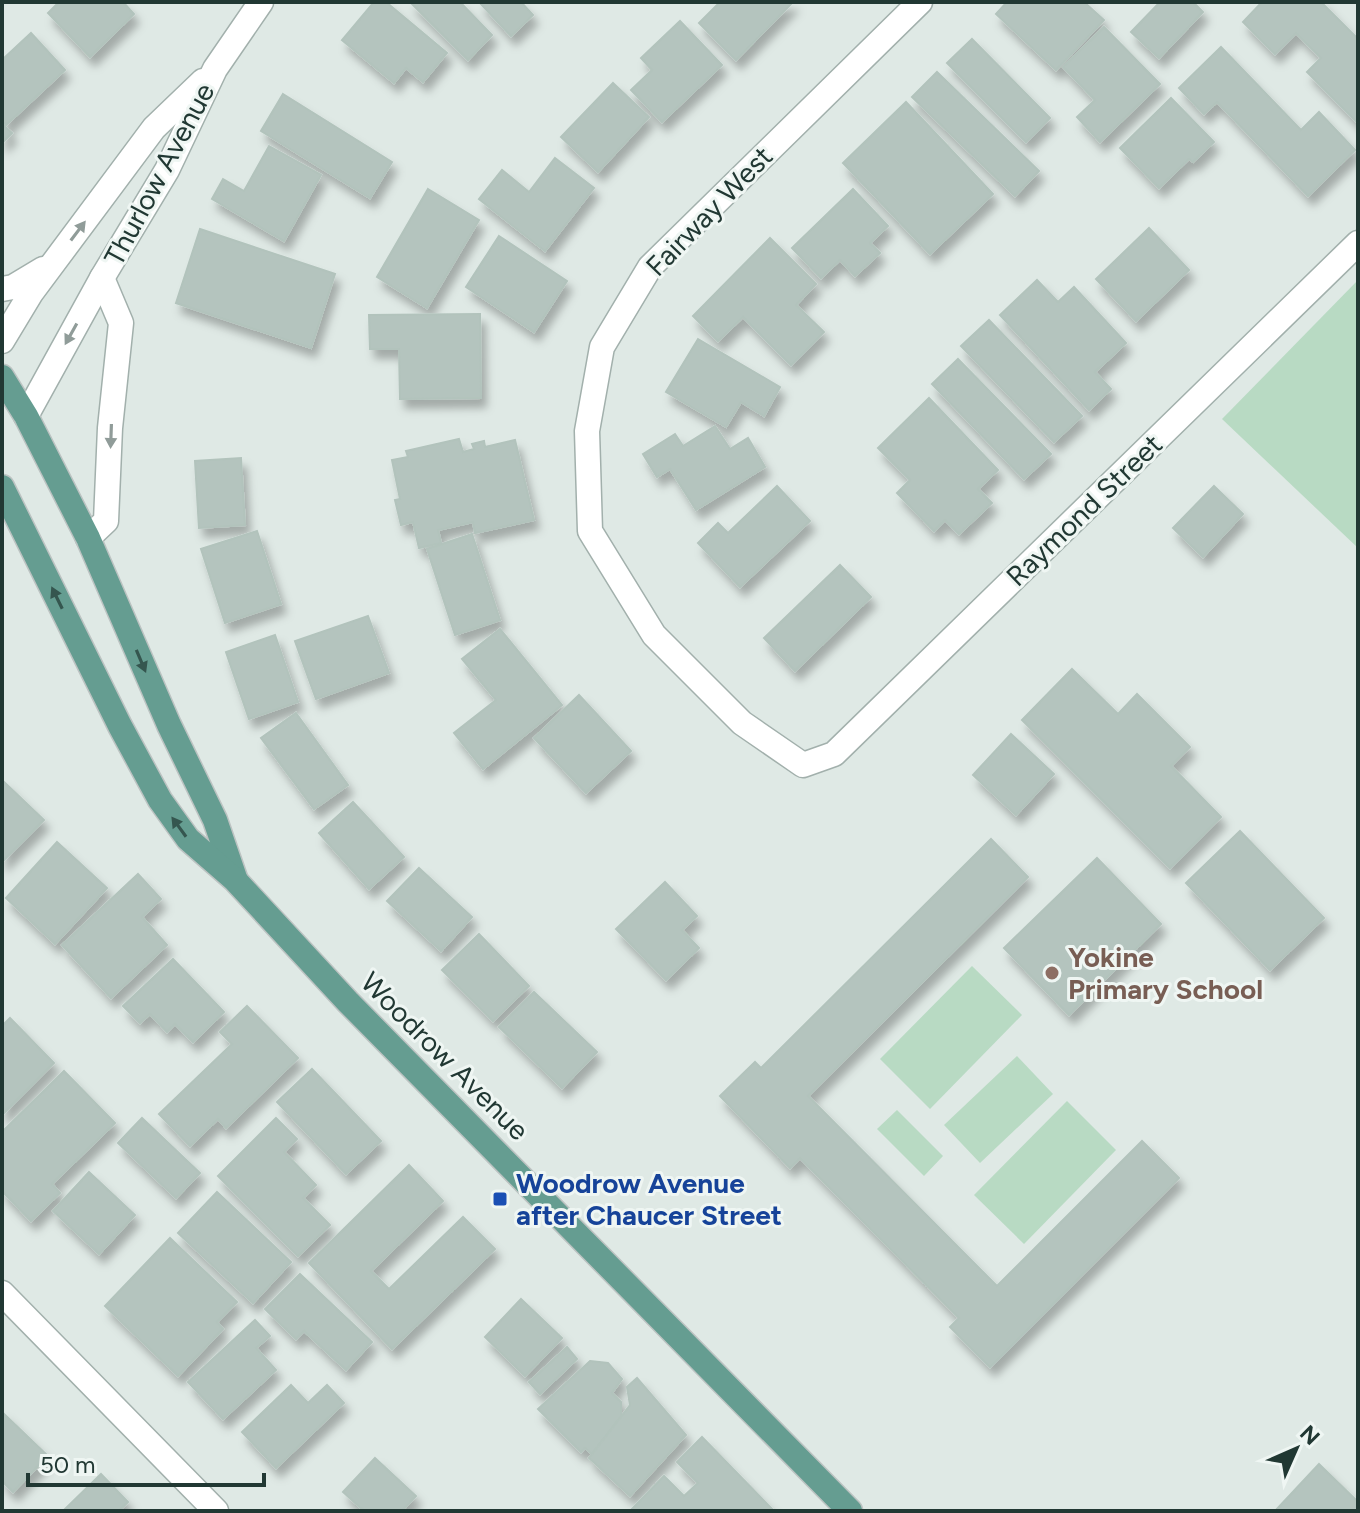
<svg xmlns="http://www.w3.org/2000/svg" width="1360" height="1513" font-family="Figtree,sans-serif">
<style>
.green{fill:#b8dac3}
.building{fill:#b4c4be;stroke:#b2c3bc;stroke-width:2;filter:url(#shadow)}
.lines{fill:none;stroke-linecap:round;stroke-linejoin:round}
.minor-casing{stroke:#a2b0ac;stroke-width:27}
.major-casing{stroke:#bcc3c2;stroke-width:27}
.minor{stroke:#fff;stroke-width:24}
.major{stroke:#659d91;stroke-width:24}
.oneway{fill:#909c99}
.oneway2{fill:#35564f}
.education-dot{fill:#8d6e63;stroke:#eff6f3;stroke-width:3}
.transit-dot{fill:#1a4fb4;stroke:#eff6f3;stroke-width:3}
.labels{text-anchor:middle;stroke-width:6;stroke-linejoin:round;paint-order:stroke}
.street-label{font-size:28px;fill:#213833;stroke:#eff6f3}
.education-label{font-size:28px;font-weight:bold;fill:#785e54;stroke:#eff6f3;text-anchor:start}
.transit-label{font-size:28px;font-weight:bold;fill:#164399;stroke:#eff6f3;text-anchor:start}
</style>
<defs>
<filter id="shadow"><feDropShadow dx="5" dy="9" stdDeviation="4" flood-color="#0004"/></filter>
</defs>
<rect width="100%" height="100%" fill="#dfe9e5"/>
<g class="green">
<polygon points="1358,280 1358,548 1222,419"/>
<polygon points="972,966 1022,1015 930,1109 880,1059"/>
<polygon points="1017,1056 1053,1094 980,1163 944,1125"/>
<polygon points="1067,1101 1116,1150 1024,1244 974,1195"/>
<polygon points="897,1110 943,1156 924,1176 877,1129"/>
</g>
<g class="building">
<polygon points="59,2 123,2 134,14 90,57 48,13"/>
<polygon points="374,2 386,2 447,53 423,82 406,68 394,83 342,40"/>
<polygon points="410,2 460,2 492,35 468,60"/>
<polygon points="479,2 521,2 533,15 511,36"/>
<polygon points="720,2 793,2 736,60 699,23"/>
<polygon points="1007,2 1084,2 1104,20 1056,70 996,14"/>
<polygon points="1160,2 1193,2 1203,12 1159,58 1131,32"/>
<polygon points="1262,2 1325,2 1323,4 1358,39 1358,123 1307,72 1321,58 1296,33 1275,54 1243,22"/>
<polygon points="680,21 722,65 662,122 631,90 652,70 641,58"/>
<polygon points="1104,27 1160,84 1100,142 1077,117 1095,100 1063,67"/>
<polygon points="31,33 65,70 6,125 2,121 2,60"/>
<polygon points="972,39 1050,118 1026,142 947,63"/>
<polygon points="1221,47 1301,130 1319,112 1355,150 1308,196 1217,102 1204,114 1179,88"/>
<polygon points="937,72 1039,171 1015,196 912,97"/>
<polygon points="613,83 649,117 598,172 561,137"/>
<polygon points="283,94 392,162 370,198 261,131"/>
<polygon points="1171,98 1214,142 1193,162 1189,159 1159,188 1120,148"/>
<polygon points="906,102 993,194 930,254 843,163"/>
<polygon points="2,124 12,133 2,143"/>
<polygon points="269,146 321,175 284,241 212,199 223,179 244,191"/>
<polygon points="555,158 594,188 545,251 479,199 502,170 529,192"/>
<polygon points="428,189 479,220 427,308 377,277"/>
<polygon points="853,189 888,226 870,243 880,253 855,276 840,260 821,278 792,248"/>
<polygon points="1149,228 1189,270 1136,321 1096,279"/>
<polygon points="200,229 335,274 311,348 176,303"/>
<polygon points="499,236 567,281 534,332 466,287"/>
<polygon points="770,238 816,284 796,305 824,332 791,365 743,317 718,341 693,316"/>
<polygon points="1037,280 1058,302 1074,287 1126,343 1095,372 1111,389 1089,410 1000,315"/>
<polygon points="480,314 481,398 400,399 399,349 370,349 369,315"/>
<polygon points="989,320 1082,416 1054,442 961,346"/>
<polygon points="698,339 780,387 764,416 741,402 726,427 666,392"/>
<polygon points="958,359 1051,454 1024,479 932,384"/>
<polygon points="929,398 998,470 978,489 992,503 959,534 945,520 934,531 897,493 910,480 878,448"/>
<polygon points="715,426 730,449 748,438 765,467 696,510 670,469 657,477 643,454 675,434 683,446"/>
<polygon points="459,439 463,452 474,449 472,444 484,441 485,447 515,440 534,520 475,533 473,522 438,530 441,543 419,548 413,522 401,525 395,500 400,499 392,460 408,457 406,451"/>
<polygon points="241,458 245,525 199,528 195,461"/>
<polygon points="777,486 810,521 740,587 698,543 718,523 728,533"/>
<polygon points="1214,486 1243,514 1203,557 1173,528"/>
<polygon points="257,531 281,604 225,623 201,549"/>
<polygon points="472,534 500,620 455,635 427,549"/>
<polygon points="840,565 871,597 795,671 764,638"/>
<polygon points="368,616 389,673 316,699 295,641"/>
<polygon points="500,629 562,705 483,769 454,733 496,700 462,659"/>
<polygon points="275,635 298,702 249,719 226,652"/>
<polygon points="1072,669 1118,714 1137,694 1190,747 1171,766 1221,817 1170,868 1022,720"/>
<polygon points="579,695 631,751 586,793 534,738"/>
<polygon points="296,713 348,785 314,809 261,738"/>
<polygon points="1011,734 1054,774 1016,815 973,775"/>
<polygon points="2,780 44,820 2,862"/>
<polygon points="353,802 404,857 369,889 319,833"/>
<polygon points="1240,831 1324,918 1270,970 1186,883"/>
<polygon points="991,839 1028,877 808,1096 997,1286 1142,1141 1179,1178 990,1367 950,1327 959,1318 800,1158 790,1168 720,1096 755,1062 761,1068"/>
<polygon points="57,842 107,888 55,944 6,898"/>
<polygon points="1097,858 1161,924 1069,1015 1004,948"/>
<polygon points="419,868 472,917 441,951 387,901"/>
<polygon points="138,874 161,899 142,917 167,945 111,998 62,945"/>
<polygon points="665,882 697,916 682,930 699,948 666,980 616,929"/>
<polygon points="479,934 529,986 493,1021 442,970"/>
<polygon points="173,959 224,1012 193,1042 175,1024 167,1032 150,1014 140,1023 123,1006"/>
<polygon points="534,992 597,1052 562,1088 499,1027"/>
<polygon points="247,1006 298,1058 226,1128 218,1119 190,1146 159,1114 232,1044 220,1032"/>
<polygon points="10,1018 54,1063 2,1115 2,1026"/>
<polygon points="312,1069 381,1141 346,1174 277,1102"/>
<polygon points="64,1071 115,1123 52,1184 60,1193 31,1221 2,1191 2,1132"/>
<polygon points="142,1118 200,1173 176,1198 118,1143"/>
<polygon points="276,1118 297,1139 284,1152 316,1185 303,1198 330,1225 298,1256 218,1176"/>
<polygon points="409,1165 443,1201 371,1271 389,1289 463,1217 495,1249 392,1349 309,1263"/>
<polygon points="89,1172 135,1215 99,1254 53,1211"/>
<polygon points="217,1192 291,1262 253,1303 178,1233"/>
<polygon points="170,1238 237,1302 217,1322 223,1329 178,1376 105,1306"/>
<polygon points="300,1274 372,1342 346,1370 304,1331 296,1339 265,1309"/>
<polygon points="521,1299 562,1338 525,1376 485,1337"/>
<polygon points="255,1320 270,1336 256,1348 276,1370 223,1419 188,1382"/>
<polygon points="567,1347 577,1359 540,1394 529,1382"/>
<polygon points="590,1361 608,1363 622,1379 612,1393 621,1402 621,1417 592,1454 585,1448 581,1452 538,1409"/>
<polygon points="637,1378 686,1435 630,1496 589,1458 630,1405 627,1387"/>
<polygon points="291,1385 308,1403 327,1385 344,1403 276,1468 242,1432"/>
<polygon points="2,1412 48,1456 13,1492 2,1481"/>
<polygon points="702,1437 774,1511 630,1511 664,1476 684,1496 698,1483 677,1462"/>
<polygon points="375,1458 416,1496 402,1511 364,1511 343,1492"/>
<polygon points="1319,1464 1358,1502 1358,1511 1275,1511"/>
<polygon points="101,1474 128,1502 119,1511 63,1511"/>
</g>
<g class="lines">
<g class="minor-casing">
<g id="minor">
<polyline points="920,2 650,267 602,347 587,431 590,531 654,635 742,723 803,765 834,754 1358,243"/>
<polyline points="2,289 13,287 43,269"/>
<polyline points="2,341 31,293 154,128 203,81"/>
<polyline points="26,416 102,278 167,170 215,69 261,2"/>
<polyline points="88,538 106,521 110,428 121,323 102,278"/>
<polyline points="2,1293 216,1511"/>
</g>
</g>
<g class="major-casing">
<g id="major">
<polyline points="2,377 26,416 88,538 169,725 215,820 235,878"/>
<polyline points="2,487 120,726 160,800 188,839 235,880 348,1002 850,1511"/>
</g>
</g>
<use href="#minor" class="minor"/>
<use href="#major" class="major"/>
</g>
<defs><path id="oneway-solid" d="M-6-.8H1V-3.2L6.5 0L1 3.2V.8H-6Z" transform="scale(2)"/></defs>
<g class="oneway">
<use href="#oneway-solid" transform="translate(78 231) rotate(-53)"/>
<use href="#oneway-solid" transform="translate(71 334) rotate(119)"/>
<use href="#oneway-solid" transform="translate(111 436) rotate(92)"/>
</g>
<g class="oneway2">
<use href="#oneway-solid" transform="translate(57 598) rotate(-116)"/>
<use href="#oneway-solid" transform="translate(141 661) rotate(67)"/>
<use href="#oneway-solid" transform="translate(179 827) rotate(-126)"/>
</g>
<circle class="education-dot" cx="1052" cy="973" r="8"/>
<rect class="transit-dot" x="492" y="1191" width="16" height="16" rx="4"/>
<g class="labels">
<g class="street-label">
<text transform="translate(159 174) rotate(-62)" y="10">Thurlow Avenue</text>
<text transform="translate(709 211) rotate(-46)" y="10">Fairway West</text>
<text transform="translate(1084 510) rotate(-44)" y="10">Raymond Street</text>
<text transform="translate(445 1056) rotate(45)" y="10">Woodrow Avenue</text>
</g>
<g class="education-label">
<text x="1068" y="967">Yokine<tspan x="1068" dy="32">Primary School</tspan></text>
</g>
<g class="transit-label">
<text x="516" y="1193">Woodrow Avenue<tspan x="516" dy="32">after Chaucer Street</tspan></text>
</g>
</g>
<rect width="1360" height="1513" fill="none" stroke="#213833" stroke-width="8"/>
<g transform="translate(1296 1449) rotate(45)" stroke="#eff6f3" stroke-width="6" paint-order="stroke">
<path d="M0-6L14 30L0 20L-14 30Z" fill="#213833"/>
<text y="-12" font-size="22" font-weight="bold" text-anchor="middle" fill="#213833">N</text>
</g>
<path d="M28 1473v12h236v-12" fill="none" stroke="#213833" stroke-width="4"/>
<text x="40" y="1473" font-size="24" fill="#213833" stroke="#eff6f3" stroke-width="6" paint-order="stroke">50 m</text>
</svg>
